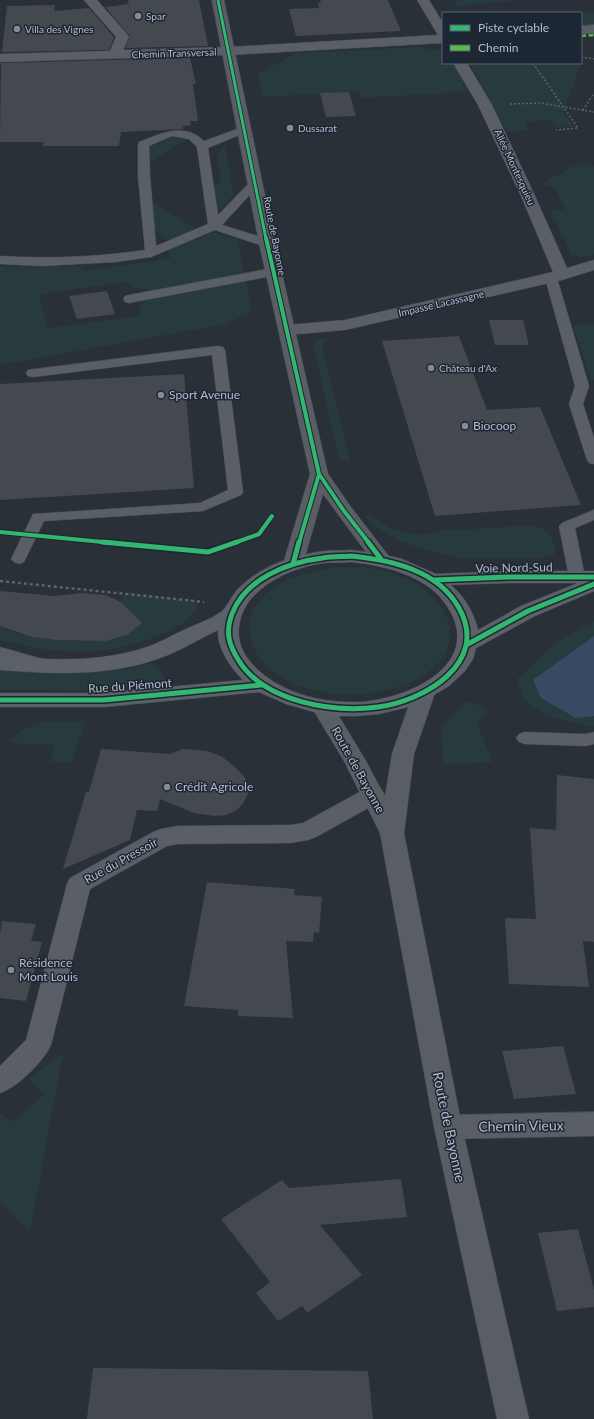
<svg xmlns="http://www.w3.org/2000/svg" width="594" height="1419" font-family="Lato,sans-serif">
<style>
.green{fill:#273a3e}
.water{fill:#384963}
.building{fill:#444950}
.lines{fill:none;stroke-linecap:round;stroke-linejoin:round}
.lane-casing{stroke:#484c53;stroke-width:1}
.street-casing{stroke:#484c53;stroke-width:1}
.secondary-casing{stroke:#484c53;stroke-width:1}
.primary-casing{stroke:#484c55;stroke-width:1}
.path-far1{stroke:#5d636a;stroke-width:1.5;stroke-dasharray:2 2;stroke-linecap:butt}
.path{stroke:#5d636a;stroke-width:2.5;stroke-dasharray:3 3;stroke-linecap:butt}
.lane{fill:#5a5e66;fill-rule:evenodd}
.street{fill:#5a5e66;fill-rule:evenodd}
.secondary{fill:#595d64;fill-rule:evenodd}
.primary{fill:#5c6168;fill-rule:evenodd}
.quiet{stroke:#58b947;stroke-width:2.5;stroke-dasharray:5 2.5;stroke-linecap:butt}
.cycleway-far2-casing{stroke:#1d2633;stroke-width:4.5}
.cycleway-far1-casing{stroke:#1d2633;stroke-width:6}
.cycleway-casing{stroke:#1d2633;stroke-width:8}
.cycleway-far2{stroke:#33b770;stroke-width:3}
.cycleway-far1{stroke:#33b770;stroke-width:4}
.cycleway{stroke:#33b770;stroke-width:5}
.poi-dot{fill:#848b96;stroke:#1d2633;stroke-width:1.5}
.labels{text-anchor:middle;stroke-width:3;stroke-linejoin:round;paint-order:stroke}
.far-poi-label{font-size:10px;fill:#b4bcc9;stroke:#1d2633;text-anchor:start}
.far-street-label{font-size:10px;fill:#b4bcc9;stroke:#1d2633}
.poi-label{font-size:12px;fill:#b4bcc9;stroke:#1d2633;text-anchor:start}
.street-label{font-size:12px;fill:#b4bcc9;stroke:#1d2633}
.near-street-label{font-size:14px;fill:#b4bcc9;stroke:#1d2633}
</style>
<rect width="100%" height="100%" fill="#2a3038"/>
<g class="green">
<polygon points="453,0 525,0 457,6"/>
<polygon points="594,12 594,25 581,28 581,13 576,13"/>
<polygon points="420,47 443,52 443,63 452,63 467,90 457,92 362,98 360,91 263,97 258,74 296,53"/>
<polygon points="581,55 583,59 563,112 574,126 558,128 552,120 525,122 529,130 507,132 470,63 581,63"/>
<polygon points="171,136 189,138 149,162 148,147 151,143"/>
<polygon points="225,146 234,194 217,214 213,188 221,181 217,155"/>
<polygon points="582,162 594,167 594,255 580,257 572,255 550,210 567,212 554,186 538,185"/>
<path d="M152,202L195,228C186,236 172,243 162,238L161,234L154,231Z"/>
<path d="M212,232L238,239L244,274L154,290L135,288L127,282L39,294L48,328L139,316C140,307 139,303 149,299L246,281L251,312L225,324L0,365V266L79,267L85,271L171,258L167,249L199,239Z"/>
<polygon points="594,324 594,380 591,380 573,325"/>
<polygon points="323,339 329,339 324,343 323,350 350,461 339,459 314,348 315,342"/>
<path d="M365,514L393,529L419,535L440,531L532,525C547,529 556,537 555,554L548,557C488,560 445,564 390,535C380,529 369,525 365,514Z"/>
<path d="M337,567C350,567 363,567 376,569C409,575 451,597 450,636C449,656 431,673 414,681C370,701 302,701 266,665C257,656 251,645 250,633C245,587 302,572 337,567Z"/>
<path d="M125,593L200,601C198,605 196,611 193,614C185,624 170,630 159,635C105,659 56,654 0,640V626C28,642 95,646 125,636C129,634 133,630 137,627L136,617L121,602Z"/>
<path d="M594,621V727C572,723 544,718 527,702C522,697 519,685 517,679L555,643Z"/>
<polygon points="154,663 169,684 126,689 71,691 0,689 0,670 81,672 122,670"/>
<polygon points="465,702 474,703 488,710 477,724 493,762 443,765 442,731 445,723"/>
<path d="M52,721H86L71,763L50,762L55,745L8,743C19,729 35,724 52,721Z"/>
<polygon points="63,1053 30,1232 0,1201 0,1112 12,1122 44,1095 28,1079"/>
</g>
<polygon class="water" points="594,636 594,716 576,718 541,698 533,680"/>
<g class="building">
<polygon points="128,0 199,0 208,46 125,48 130,36 105,7 129,4"/>
<polygon points="320,0 388,0 401,31 296,36 289,9 319,8 318,3 321,3"/>
<polygon points="55,5 54,11 89,8 114,37 109,50 2,52 7,6"/>
<polygon points="190,58 196,84 193,84 198,121 190,121 191,125 183,126 183,129 121,132 119,146 43,146 44,142 0,142 1,63"/>
<polygon points="349,92 356,116 326,117 320,93"/>
<polygon points="107,291 115,314 77,319 69,296"/>
<polygon points="489,320 523,320 529,345 495,345"/>
<polygon points="459,336 487,410 540,407 581,505 435,516 382,341"/>
<polygon points="184,374 194,488 0,500 0,384"/>
<polygon points="0,591 54,596 82,593 105,595 121,602 142,623 127,635 106,641 55,640 32,637 0,626"/>
<polygon points="101,749 170,754 183,749 207,751 221,756 234,766 245,778 249,786 248,793 244,802 237,810 226,815 214,816 194,813 160,799 157,811 137,810 130,840 63,869 86,792 89,792"/>
<polygon points="557,775 594,779 594,942 583,941 589,987 509,984 505,918 536,919 530,828 556,830"/>
<polygon points="207,882 295,889 294,895 322,897 319,933 314,932 313,942 286,941 293,1018 238,1016 238,1010 184,1006"/>
<polygon points="2,921 36,924 31,941 42,942 26,1001 0,998 0,935"/>
<polygon points="563,1046 576,1094 514,1099 502,1051"/>
<polygon points="401,1179 407,1217 320,1225 362,1275 307,1313 302,1306 278,1321 256,1293 270,1282 221,1219 282,1180 289,1188"/>
<polygon points="578,1229 594,1290 594,1307 557,1311 538,1233"/>
<polygon points="93,1368 368,1371 373,1419 87,1419"/>
</g>
<g class="lines">
<g class="lane-casing">
<g id="lane">
<path d="M245,126L250,129L249,131L208,148L218,215L251,181H259L261,183L259,185L222,225L271,240L273,243L271,246H263L215,230L151,257L116,262L42,266L0,264V256C48,259 97,257 145,250L138,176V144L139,142C162,133 184,122 204,141ZM172,136L189,139L197,147L208,224L156,246L150,176L149,146Z"/>
<polygon points="273,268 277,269 279,272 277,275 129,303 125,302 123,299 125,296 129,295"/>
<polygon points="551,274 555,275 557,278 589,386 583,404 594,438 594,464 589,463 587,460 569,404 575,386 545,278 547,275"/>
<polygon points="218,346 223,347 225,350 243,492 241,495 203,511 44,521 24,562 19,564 14,562 11,559 33,514 200,503 228,490 212,355 33,377 28,376 26,373 28,370"/>
<polygon points="594,510 594,520 575,528 585,577 583,580 577,582 571,580 569,577 559,526 562,523"/>
<polygon points="525,732 586,734 594,732 594,744 586,746 525,744 519,742 516,738 519,734"/>
</g>
</g>
<g class="street-casing">
<g id="street">
<polygon points="84,0 97,0 127,34 129,37 123,50 229,47 438,35 417,0 429,0 443,23 443,43 229,55 0,62 0,54 110,51 116,37"/>
<polygon points="594,25 594,33 581,34 581,26"/>
<polygon points="453,63 467,63 492,105 535,196 567,268 594,260 594,270 562,280 345,330 287,335 281,334 279,330 281,326 287,325 345,320 553,272 521,196 478,105"/>
<polygon points="0,647 46,660 49,665 46,670 38,672 0,661"/>
<path d="M373,787L381,789L385,795L381,801L316,837L308,840L290,843L178,844L167,846L90,889L51,1045C43,1062 18,1087 0,1093V1066L26,1040L67,884L70,878L153,832L161,829L178,826L290,825L303,823L365,789Z"/>
<polygon points="594,1112 594,1136 448,1139 438,1135 434,1127 438,1119 448,1115"/>
</g>
</g>
<g class="secondary-casing">
<g id="secondary">
<polygon points="212,0 224,0 275,243 328,474 351,507 391,559 388,563 381,565 374,563 323,494 303,564 300,568 293,570 286,568 283,564 310,474 259,243"/>
<polygon points="424,686 432,688 435,693 414,754 404,833 462,1127 529,1419 497,1419 434,1127 380,833 344,761 312,708 315,703 323,701 331,703 366,761 385,797 392,754 413,693 416,688"/>
</g>
</g>
<g class="primary-casing">
<path id="primary" d="M351,550L381,554L402,559L436,574L508,571H594V591L535,616L476,648L473,659L465,671L449,686L427,699L408,707L379,714L358,716H336L314,712L286,704L259,692L104,707H0V693H104L243,680C230,667 217,648 218,630C199,639 180,651 160,658C108,677 54,674 0,670V656C48,660 97,663 144,648C158,644 172,635 186,629C197,624 211,619 221,612C226,609 233,593 239,588C261,566 293,555 324,551C333,550 342,551 351,550ZM351,562C387,566 431,576 450,611C482,668 402,701 357,702C321,703 280,693 254,666C239,650 235,634 242,614C254,584 294,567 324,563C333,562 342,563 351,562ZM508,583H578L521,606L478,630C474,613 465,597 451,585Z"/>
</g>
<g class="path-far1">
<polyline points="581,57 594,59"/>
<polyline points="533,63 578,128 556,130"/>
<polyline points="510,104 540,103 594,112"/>
<polyline points="583,110 594,93"/>
</g>
<polyline class="path" points="0,581 204,602"/>
<use href="#lane" class="lane"/>
<use href="#street" class="street"/>
<use href="#secondary" class="secondary"/>
<use href="#primary" class="primary"/>
<polyline class="quiet" points="581,36 594,35"/>
<g class="cycleway-far2-casing">
<polyline id="cycleway-far2" points="218,0 266,239"/>
</g>
<g class="cycleway-far1-casing">
<g id="cycleway-far1">
<polyline points="266,238 319,474 344,511 369,543"/>
<polyline points="0,532 113,543"/>
<polyline points="234,543 259,534 272,516"/>
<polyline points="299,543 319,474"/>
</g>
</g>
<g class="cycleway-casing">
<g id="cycleway">
<polyline points="102,542 208,552 237,542"/>
<polyline points="368,542 381,559"/>
<path d="M351,556C391,560 438,570 459,608C490,663 424,701 378,707C333,713 265,702 239,661C229,645 225,633 232,614C245,579 288,562 323,558C332,556 342,557 351,556Z"/>
<polyline points="293,564 299,542"/>
<polyline points="433,580 508,577 594,577"/>
<polyline points="468,644 528,611 594,584"/>
<polyline points="0,700 104,700 261,685"/>
</g>
</g>
<use href="#cycleway-far2" class="cycleway-far2"/>
<use href="#cycleway-far1" class="cycleway-far1"/>
<use href="#cycleway" class="cycleway"/>
</g>
<g class="poi-dot">
<circle cx="138" cy="16" r="4"/>
<circle cx="17" cy="29" r="4"/>
<circle cx="290" cy="128" r="4"/>
<circle cx="431" cy="368" r="4"/>
<circle cx="161" cy="395" r="4"/>
<circle cx="465" cy="426" r="4"/>
<circle cx="167" cy="787" r="4"/>
<circle cx="11" cy="970" r="4"/>
</g>
<g class="labels">
<g class="far-poi-label">
<text x="146" y="20">Spar</text>
<text x="25" y="33">Villa des Vignes</text>
<text x="298" y="132">Dussarat</text>
<text x="439" y="372">Château d'Ax</text>
</g>
<g class="far-street-label">
<text transform="translate(174 53) rotate(-2)" y="4">Chemin Transversal</text>
<text transform="translate(515 167) rotate(65)" y="4">Allée Montesquieu</text>
<text transform="translate(275 236) rotate(79)" y="4">Route de Bayonne</text>
<text transform="translate(441 303) rotate(-13)" y="4">Impasse Lacassagne</text>
</g>
<g class="poi-label">
<text x="169" y="399">Sport Avenue</text>
<text x="473" y="430">Biocoop</text>
<text x="175" y="791">Crédit Agricole</text>
<text x="19" y="967">Résidence<tspan x="19" dy="14">Mont Louis</tspan></text>
</g>
<g class="street-label">
<text transform="translate(514 568) rotate(-1)" y="4">Voie Nord-Sud</text>
<text transform="translate(130 686) rotate(-4)" y="4">Rue du Piémont</text>
<text transform="translate(358 770) rotate(61)" y="4">Route de Bayonne</text>
<text transform="translate(121 861) rotate(-29)" y="4">Rue du Pressoir</text>
</g>
<g class="near-street-label">
<text transform="translate(521 1126) rotate(-1)" y="5">Chemin Vieux</text>
<text transform="translate(449 1127) rotate(78)" y="5">Route de Bayonne</text>
</g>
</g>
<rect x="442" y="12" width="140" height="52" fill="#1d2633" stroke="#59626f"/>
<rect x="450" y="25" width="20" height="6" fill="#33b770" stroke="#59626f"/>
<text x="478" y="32" font-size="12" fill="#b4bcc9">Piste cyclable</text>
<rect x="450" y="45" width="20" height="6" fill="#58b947" stroke="#59626f"/>
<text x="478" y="52" font-size="12" fill="#b4bcc9">Chemin</text>
</svg>
